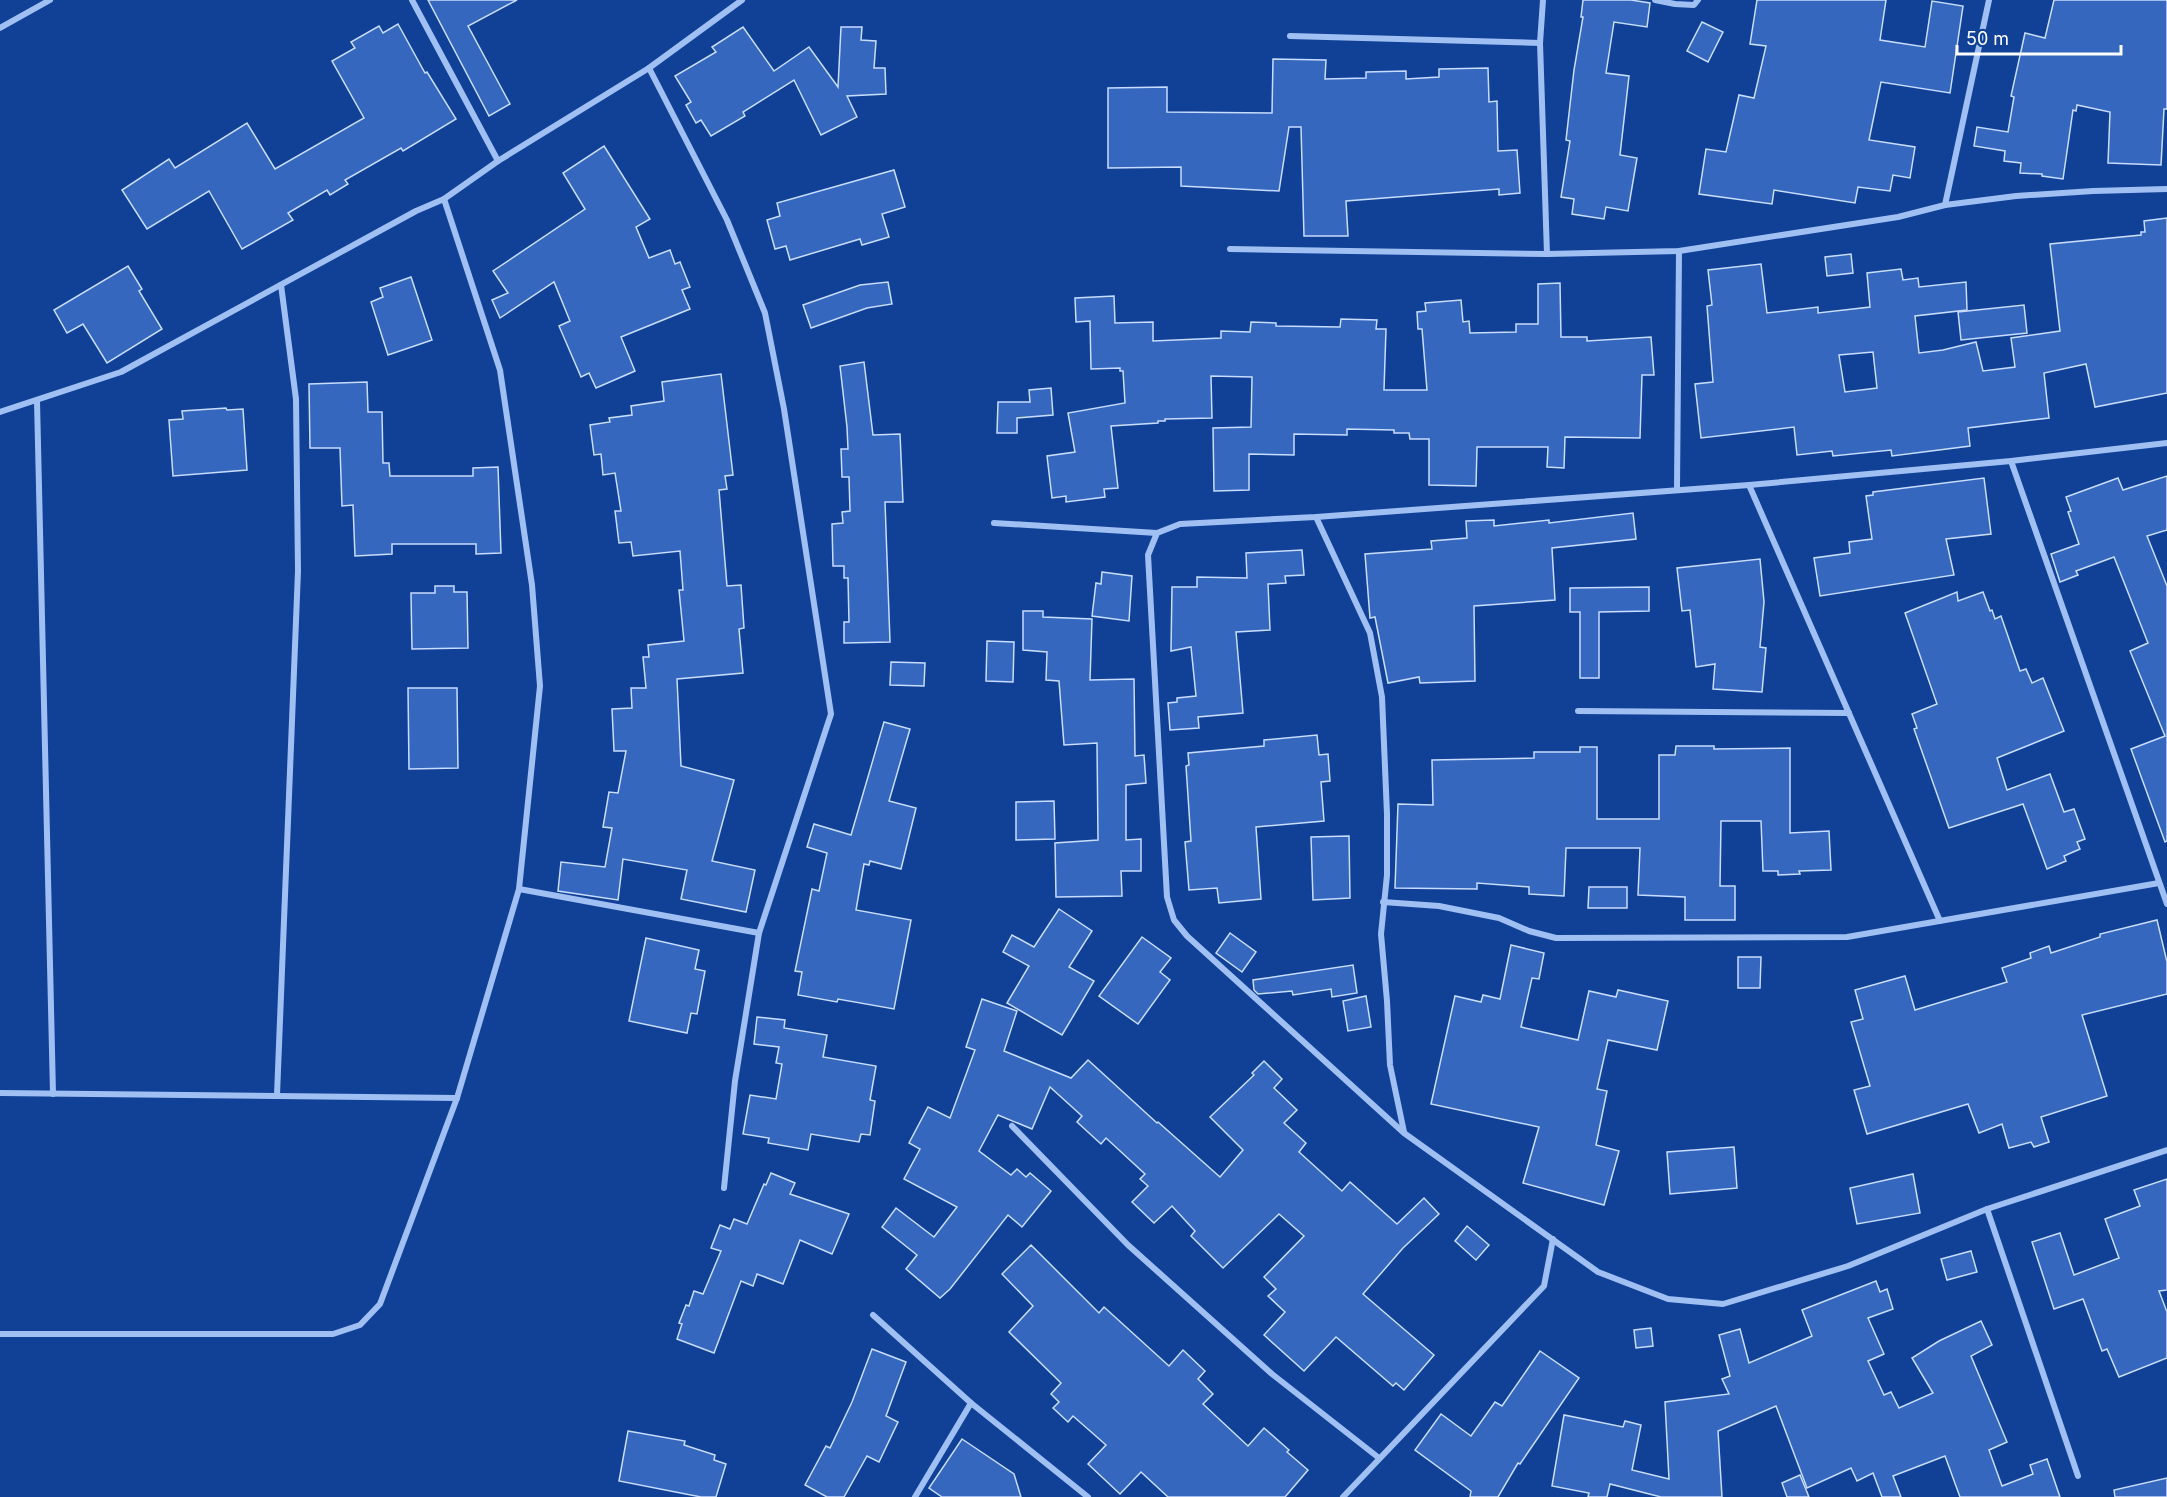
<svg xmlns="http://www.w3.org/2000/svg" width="2167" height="1497" font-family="Inter,sans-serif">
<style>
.building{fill:#3467bd;stroke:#c8dcfe;stroke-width:1.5;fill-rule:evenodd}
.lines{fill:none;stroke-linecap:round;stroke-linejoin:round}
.minor{stroke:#a0c0f4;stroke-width:6}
</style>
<rect width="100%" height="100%" fill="#104197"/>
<g class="building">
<polygon points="428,0 517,0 468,26 510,104 489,116"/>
<polygon points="1583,0 1631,0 1650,3 1647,27 1614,22 1606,73 1629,76 1620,155 1637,158 1628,211 1606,207 1604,219 1572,214 1574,199 1561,197 1570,141 1566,140 1574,70 1583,17 1581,17"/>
<polygon points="1757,0 1886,0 1880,40 1925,47 1932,1 1963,6 1950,93 1881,82 1869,140 1915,147 1910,178 1893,175 1890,191 1858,187 1855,203 1774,190 1772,204 1699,194 1706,149 1726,152 1739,95 1754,98 1766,46 1750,44"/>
<polygon points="2054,0 2167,0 2167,109 2164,109 2161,165 2108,163 2110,112 2077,105 2076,111 2073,110 2063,179 2042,176 2042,174 2020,173 2021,163 2004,161 2005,151 1974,146 1977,127 2008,132 2014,97 2011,96 2025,33 2045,38"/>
<polygon points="1702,22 1723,32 1708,62 1687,51"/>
<polygon points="398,24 425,73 427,72 456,119 403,151 401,148 345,180 348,184 330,195 327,190 288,213 293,220 242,249 209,191 147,229 122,190 169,159 175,168 247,123 275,169 364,118 332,61 355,48 351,42 379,26 383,33"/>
<polygon points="743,27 774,71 809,47 838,87 841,27 862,27 861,40 876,41 874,68 885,68 886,94 847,96 857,117 821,135 794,80 743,112 745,116 711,136 701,120 696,123 686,105 691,102 675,76 716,52 712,47"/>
<polygon points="1273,59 1326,60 1325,79 1366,78 1366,72 1406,71 1406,79 1439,77 1439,69 1488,68 1489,102 1497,101 1498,151 1517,150 1520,193 1499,195 1499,189 1346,201 1348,236 1304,236 1301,127 1289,127 1279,191 1181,186 1181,167 1108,168 1108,88 1167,87 1167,112 1272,113"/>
<polygon points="604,146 650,219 636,227 649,258 670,250 675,264 680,262 690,287 682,290 690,309 621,337 635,371 596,388 589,373 581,377 559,326 570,321 554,282 500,318 492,300 508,293 493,271 585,209 563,173"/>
<polygon points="894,170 905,207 882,214 889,237 862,245 860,239 790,260 786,246 775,249 767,220 780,216 777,203"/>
<path d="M2167,218V393L2095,407L2086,364L2044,373L2049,418L1968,428L1970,446L1892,456L1891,450L1833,456L1832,451L1797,455L1794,427L1701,438L1695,384L1713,382L1707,306L1712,305L1708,270L1761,264L1767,313L1818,307V313L1870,307L1867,273L1901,269L1903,280L1918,278L1919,287L1966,282L1967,310L1915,316L1919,353L1943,350L1976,342L1983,371L2015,367L2011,338L2060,331L2050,244L2141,235V232H2145L2144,221ZM1873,352L1877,388L1845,392L1839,355Z"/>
<polygon points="1851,254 1853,273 1827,276 1825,257"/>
<polygon points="128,266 142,289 139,291 162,329 107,363 83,324 67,333 54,310"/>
<polygon points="411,277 432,340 388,355 371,302 383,297 380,288"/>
<polygon points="888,282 892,304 867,308 811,328 803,305 860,285"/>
<polygon points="1560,283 1561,337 1587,337 1587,341 1651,337 1654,375 1642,375 1640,438 1565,437 1564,468 1547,467 1548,447 1477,447 1476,486 1429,485 1429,439 1410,439 1409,433 1394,433 1394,430 1347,429 1347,435 1294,434 1294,455 1249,454 1249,490 1214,491 1213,428 1251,427 1252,377 1211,376 1212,418 1165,419 1165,421 1158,421 1158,423 1111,426 1118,488 1104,489 1105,497 1066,502 1066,496 1052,498 1047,456 1075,452 1068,413 1125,403 1123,371 1120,371 1120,368 1091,369 1090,321 1076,322 1075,298 1114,296 1115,323 1153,322 1153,341 1221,338 1221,331 1250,332 1251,322 1276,323 1276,326 1340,327 1341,319 1377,320 1376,329 1386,329 1384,390 1427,390 1422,329 1418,329 1417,312 1426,311 1425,303 1461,300 1463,322 1469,321 1470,333 1516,332 1516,324 1538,324 1538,284"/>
<polygon points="2024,305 2027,333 1961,340 1958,312"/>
<polygon points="864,362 873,435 900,434 903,502 885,502 890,642 844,643 844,622 849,622 848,578 844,578 844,566 833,566 832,524 843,523 842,512 850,511 849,477 842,477 841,449 848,449 847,427 840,366"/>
<polygon points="721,374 733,475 725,476 727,489 719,490 727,586 741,585 744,628 739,629 743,673 677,679 681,766 734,780 712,861 755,870 746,912 681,899 687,870 623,859 618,900 558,891 561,862 605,867 612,828 603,827 609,792 618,793 626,751 614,751 612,709 632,708 631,688 646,688 643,657 649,657 648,645 684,641 679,590 683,590 680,551 633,556 631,542 619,543 615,511 621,511 615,473 603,475 601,454 594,455 590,425 610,422 609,418 632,415 631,406 664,401 662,382"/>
<polygon points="367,382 368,412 382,412 383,463 389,463 390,476 473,476 473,468 498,467 501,553 476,554 476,544 392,544 392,554 355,556 353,505 342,506 340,448 310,448 309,384"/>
<polygon points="1051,388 1053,415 1017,418 1017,433 997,433 998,402 1030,402 1029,390"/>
<polygon points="226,408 227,410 243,409 247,470 173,476 169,420 183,419 182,411"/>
<polygon points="2167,476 2167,530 2147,536 2167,586 2167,841 2165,842 2131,749 2165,736 2130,651 2148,643 2114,557 2076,571 2078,575 2060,582 2051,554 2079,544 2068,512 2071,511 2066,497 2118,478 2123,490"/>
<polygon points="1984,478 1991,534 1946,539 1954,575 1820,596 1814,558 1850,553 1849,542 1872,539 1866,496 1873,495 1873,492"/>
<polygon points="1633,513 1636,539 1552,548 1555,600 1474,606 1475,681 1420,683 1419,677 1388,683 1375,617 1370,618 1365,554 1432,549 1431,541 1467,538 1466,521 1494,520 1494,526 1549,520 1549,523"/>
<polygon points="1302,550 1304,575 1285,576 1286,583 1268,584 1270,630 1236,632 1243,713 1198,717 1199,728 1170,730 1168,703 1177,702 1177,698 1196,696 1191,647 1171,651 1172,587 1197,587 1197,577 1247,578 1246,553"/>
<polygon points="1760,559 1764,602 1760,647 1766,648 1762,692 1713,689 1715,664 1696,667 1690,610 1682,611 1677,568"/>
<polygon points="1102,572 1132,576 1129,621 1092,616 1096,583 1101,584"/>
<polygon points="435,586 454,586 454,592 467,592 468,648 412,649 411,593 435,593"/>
<polygon points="1649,587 1649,611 1599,612 1599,678 1580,678 1580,612 1570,612 1570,588"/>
<polygon points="1957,592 1958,601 1983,592 1990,611 1992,610 1995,619 2001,616 2020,671 2026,669 2032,683 2043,678 2064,731 1997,758 2007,790 2050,774 2064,812 2074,809 2085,839 2077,842 2080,849 2064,856 2066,861 2047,869 2023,804 1949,828 1914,729 1917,728 1912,714 1937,704 1905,613"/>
<polygon points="1023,611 1043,611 1043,617 1092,619 1090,680 1134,679 1135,756 1144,755 1146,783 1126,785 1126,840 1141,839 1141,871 1121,871 1122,896 1056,897 1055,843 1098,840 1097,743 1064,745 1059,681 1046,680 1047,652 1023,650"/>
<polygon points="987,641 1014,642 1013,682 986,681"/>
<polygon points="891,662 925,663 924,686 890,685"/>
<polygon points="408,688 457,688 458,768 409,769"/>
<polygon points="884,722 910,729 889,801 916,808 901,869 870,861 869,865 864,864 856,910 911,920 894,1009 838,999 837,1002 798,995 802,972 795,971 812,889 819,891 827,853 807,847 814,824 851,835"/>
<polygon points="1317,735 1319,755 1328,754 1330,781 1321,782 1324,821 1256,827 1261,899 1219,903 1217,888 1189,890 1185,842 1191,841 1186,766 1189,765 1188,753 1264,746 1264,740"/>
<polygon points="1676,746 1714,746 1714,749 1790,748 1790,833 1829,831 1831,870 1799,871 1800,874 1778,875 1778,871 1763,871 1761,821 1721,821 1720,886 1735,886 1735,920 1685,920 1685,897 1638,895 1640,848 1566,848 1564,896 1529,894 1529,887 1477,883 1477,889 1395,888 1398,804 1433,805 1432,760 1534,758 1534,752 1580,752 1580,747 1597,747 1597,819 1659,819 1659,755 1675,755"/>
<polygon points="1054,801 1055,839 1016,840 1016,802"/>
<polygon points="1349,836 1350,898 1313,900 1311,837"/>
<polygon points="1589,887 1627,887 1627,908 1588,908"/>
<polygon points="1059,909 1092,931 1069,967 1094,981 1062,1035 1007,1003 1029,966 1003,952 1012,935 1034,947"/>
<polygon points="2157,920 2167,962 2167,994 2082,1015 2107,1096 2041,1117 2049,1142 2034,1147 2031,1142 2009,1148 2002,1124 1979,1133 1968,1104 1867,1134 1854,1090 1870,1086 1851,1022 1863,1019 1855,990 1905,976 1915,1010 2007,982 2002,968 2031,958 2030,953 2049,946 2051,953 2100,937 2100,934"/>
<polygon points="1230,933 1256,952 1242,972 1216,953"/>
<polygon points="1142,937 1171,958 1160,972 1170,980 1138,1024 1099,996"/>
<polygon points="646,938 699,950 695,969 705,971 697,1014 691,1013 687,1033 629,1021"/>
<polygon points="1511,945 1544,953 1539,979 1532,978 1521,1027 1578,1040 1589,991 1616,997 1618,990 1668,1001 1657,1050 1608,1040 1597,1089 1607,1091 1596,1145 1619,1151 1604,1205 1523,1183 1539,1127 1431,1104 1455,996 1481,1002 1483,995 1500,999"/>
<polygon points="1738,957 1761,957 1760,988 1738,988"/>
<polygon points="1353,965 1357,993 1332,997 1331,989 1293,995 1292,991 1258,994 1254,990 1253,980"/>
<polygon points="1366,996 1371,1027 1348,1031 1343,1001"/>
<polygon points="982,999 1017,1011 1004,1051 1071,1078 1088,1060 1157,1123 1158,1122 1220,1177 1243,1150 1210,1117 1254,1075 1252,1073 1264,1061 1282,1079 1274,1088 1297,1110 1284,1123 1306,1143 1299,1152 1342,1191 1350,1182 1397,1224 1424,1198 1439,1214 1403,1248 1363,1294 1434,1355 1404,1390 1396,1383 1393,1386 1336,1337 1304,1371 1264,1335 1285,1312 1268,1296 1276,1289 1264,1277 1304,1236 1279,1214 1223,1268 1191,1236 1195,1231 1172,1206 1154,1223 1132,1202 1148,1186 1140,1179 1145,1174 1106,1138 1101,1144 1077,1122 1082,1116 1050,1087 1032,1129 998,1115 979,1151 1011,1175 1017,1169 1026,1177 1030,1173 1051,1191 1022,1227 1008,1215 950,1289 940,1298 906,1269 917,1255 882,1227 896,1208 934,1237 957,1207 904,1179 920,1149 909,1143 928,1107 950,1118 975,1050 966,1047"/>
<polygon points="757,1017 785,1020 784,1028 827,1035 823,1057 876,1066 870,1100 875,1101 870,1135 861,1134 859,1142 811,1134 808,1150 768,1143 769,1138 743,1134 750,1095 776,1099 782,1064 776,1063 779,1047 754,1044"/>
<polygon points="1734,1147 1737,1188 1670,1194 1667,1152"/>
<polygon points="771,1173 795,1183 790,1194 849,1214 832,1254 800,1240 783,1284 757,1274 753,1286 741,1281 714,1353 677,1339 682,1324 679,1323 686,1305 689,1306 694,1291 703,1294 721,1251 711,1248 720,1225 730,1229 734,1219 747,1224 764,1184 766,1185"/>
<polygon points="1913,1174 1920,1213 1857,1224 1850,1188"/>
<polygon points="2167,1179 2167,1290 2159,1291 2167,1312 2167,1358 2119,1377 2107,1349 2102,1351 2083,1299 2054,1309 2032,1242 2060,1233 2074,1275 2119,1258 2105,1219 2140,1206 2134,1190"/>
<polygon points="1467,1226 1489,1245 1476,1260 1455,1241"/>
<polygon points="1031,1245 1099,1313 1104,1307 1169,1366 1183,1350 1205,1371 1198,1379 1213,1394 1203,1404 1248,1446 1264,1428 1289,1450 1287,1452 1308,1470 1285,1497 1168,1497 1141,1472 1120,1494 1088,1464 1106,1445 1073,1416 1068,1422 1053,1408 1059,1402 1051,1394 1061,1383 1009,1332 1033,1306 1002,1274"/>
<polygon points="1971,1251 1977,1272 1947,1280 1941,1259"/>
<polygon points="1876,1281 1880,1292 1887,1289 1893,1309 1868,1318 1884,1354 1868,1361 1884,1395 1891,1392 1899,1408 1933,1393 1912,1358 1939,1341 1981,1321 1992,1345 1971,1356 2007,1442 1989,1450 2002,1486 2033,1474 2030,1465 2047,1459 2060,1497 1960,1497 1945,1456 1893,1476 1901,1497 1882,1497 1873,1473 1857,1481 1851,1468 1807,1488 1776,1406 1718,1431 1722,1497 1661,1497 1610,1484 1607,1497 1588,1497 1589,1493 1552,1486 1564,1415 1623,1427 1625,1421 1641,1425 1632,1470 1669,1479 1665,1402 1729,1394 1722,1379 1730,1376 1719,1335 1740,1329 1749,1363 1812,1336 1802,1310"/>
<polygon points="1651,1328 1653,1346 1636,1348 1634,1330"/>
<polygon points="872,1349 906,1362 886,1416 898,1422 879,1462 867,1456 844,1497 827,1497 805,1485 826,1446 830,1448 852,1402"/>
<polygon points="1540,1351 1579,1378 1520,1464 1518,1463 1498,1497 1470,1497 1471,1491 1415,1450 1441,1414 1471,1436 1495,1402 1502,1406"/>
<polygon points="628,1431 685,1441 684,1445 715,1455 714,1460 726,1464 716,1497 701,1497 619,1481"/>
<polygon points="962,1439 1014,1474 1021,1497 942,1497 929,1488"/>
<polygon points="1800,1475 1809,1497 1787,1497 1782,1483"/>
<polygon points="2167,1478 2167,1497 2115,1497 2114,1490"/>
</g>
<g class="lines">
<g class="minor">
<polyline points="412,0 498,161"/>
<polyline points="1543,0 1540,43 1547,254"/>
<polyline points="1655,0 1675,4 1694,5 1698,0"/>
<polyline points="0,28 50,0"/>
<polyline points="1290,36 1540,43"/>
<polyline points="649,68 727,220 765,313 784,409 831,714 759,933 735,1081 724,1188"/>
<polyline points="1945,205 1989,0"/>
<polyline points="1230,249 1547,254 1679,251 1898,217 1945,205 2016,196 2093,191 2167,189"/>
<polyline points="37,401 53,1094"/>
<polyline points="0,412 121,372 416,211 444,199 498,161 649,68 742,0"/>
<polyline points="2167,443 2011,461 1749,485 1316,517 1180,524 1157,533 1148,555 1167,897 1174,920 1187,936 1404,1133 1598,1272 1668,1299 1723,1304 1848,1266 1987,1209 2167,1150"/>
<polyline points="2011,461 2167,904"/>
<polyline points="1749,485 1940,921"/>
<polyline points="1677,490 1679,251"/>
<polyline points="1316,517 1370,633 1382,697 1387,814 1387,875 1381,934 1387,1001 1390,1065 1404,1132"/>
<polyline points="994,523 1157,533"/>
<polyline points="1578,711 1849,713"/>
<polyline points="519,889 759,933"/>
<polyline points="1383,902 1439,906 1499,918 1529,931 1556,938 1847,937 2159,883"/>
<polyline points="0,1093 457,1098"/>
<polyline points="277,1095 298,571 296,399 281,285"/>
<polyline points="1012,1126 1128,1245 1272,1374 1379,1458"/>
<polyline points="1987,1209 2078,1476"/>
<polyline points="873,1315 971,1403 1088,1497"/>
<polyline points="0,1334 333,1334 360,1325 380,1304 457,1098 519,889 540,686 532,585 500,370 444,199"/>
<polyline points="915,1497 971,1403"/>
<polyline points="1343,1497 1544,1286 1553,1239"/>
</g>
</g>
<path d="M1957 45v9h164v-9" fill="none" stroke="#ffffff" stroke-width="3"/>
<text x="1966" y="45" font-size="18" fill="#ffffff" stroke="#104197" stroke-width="4.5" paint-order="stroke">50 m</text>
</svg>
